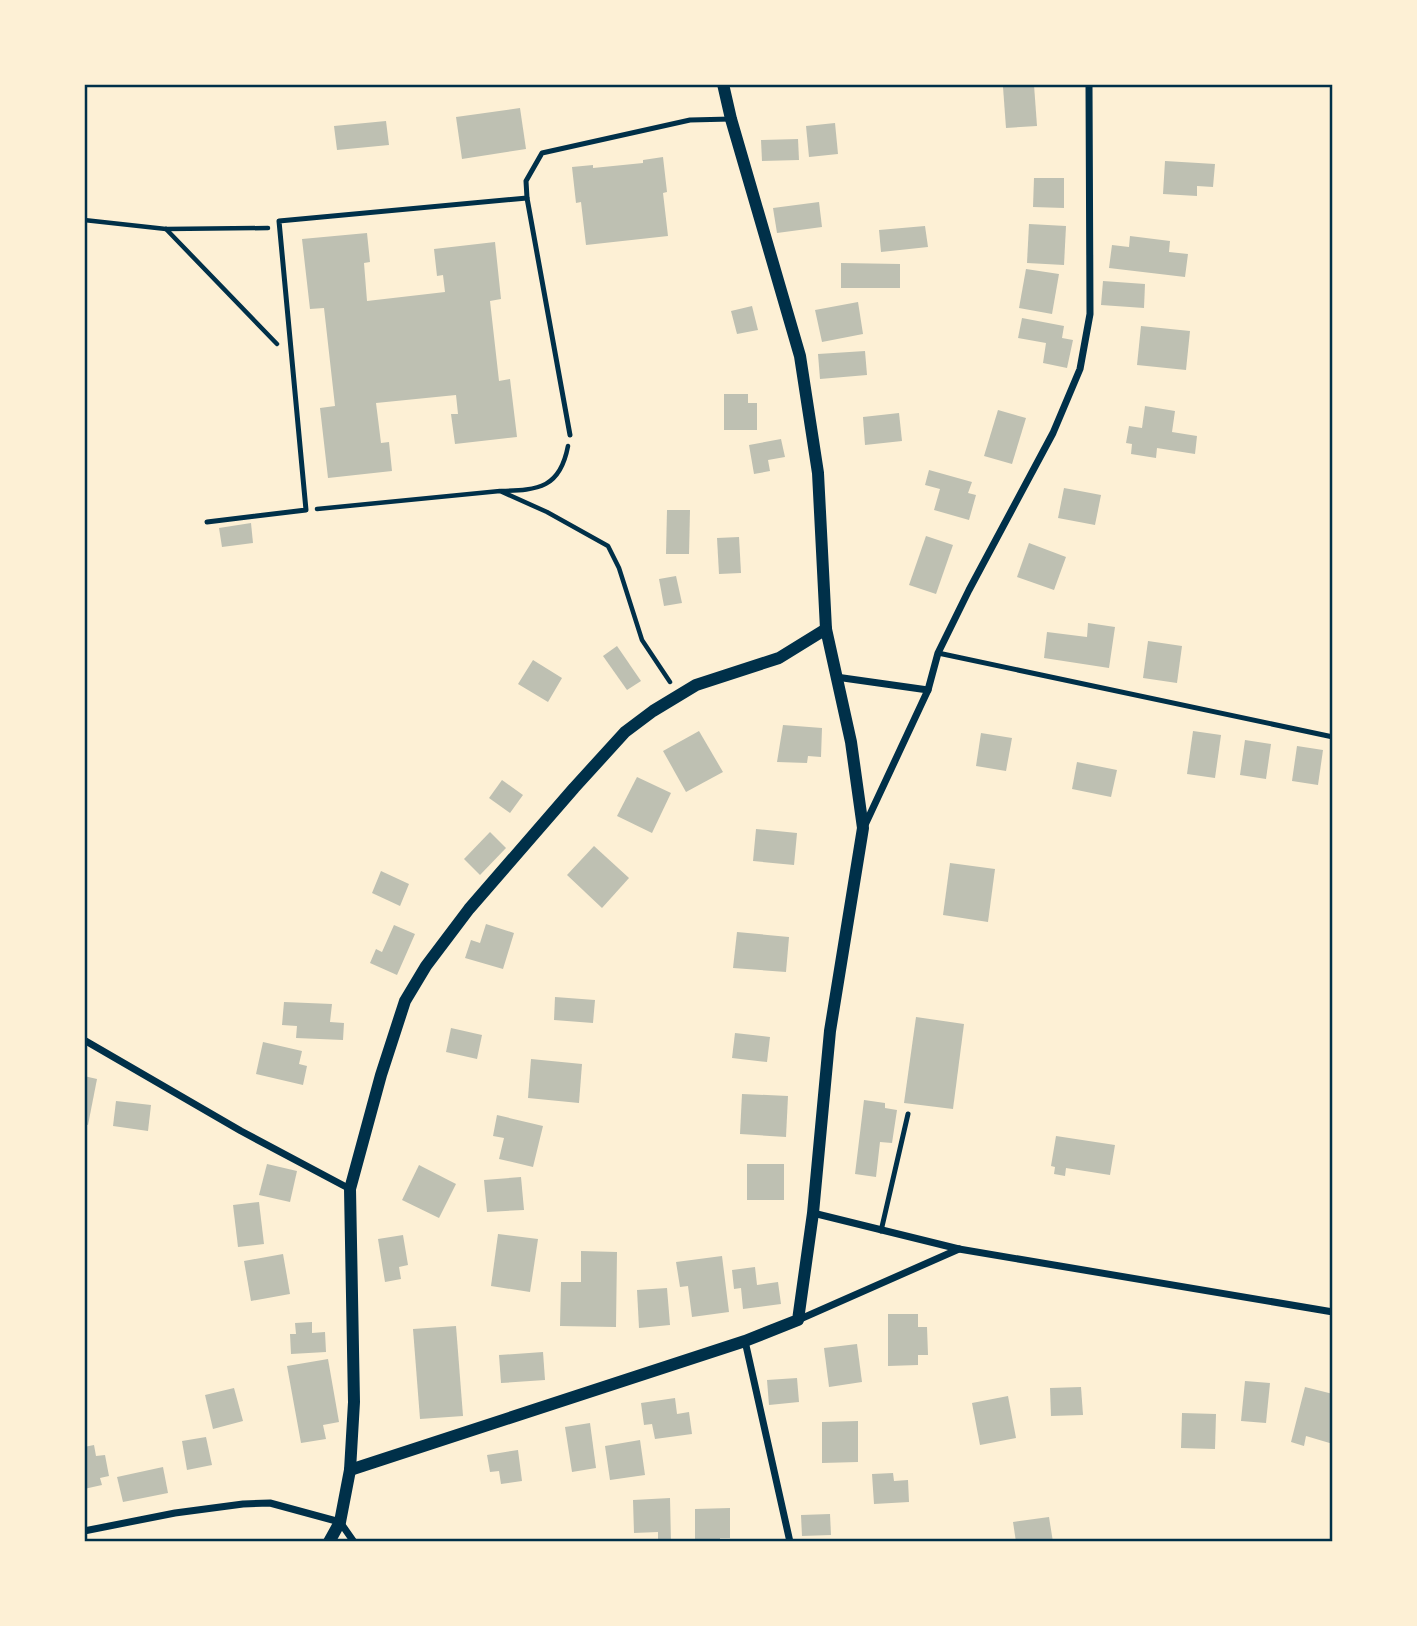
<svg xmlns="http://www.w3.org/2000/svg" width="1417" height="1626" font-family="'Fira Sans Condensed',sans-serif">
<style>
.building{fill:#bec0b2}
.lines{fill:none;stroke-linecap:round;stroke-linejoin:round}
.path{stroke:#003049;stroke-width:4.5}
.service{stroke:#003049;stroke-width:5}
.minor{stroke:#003049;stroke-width:7}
.tertiary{stroke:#003049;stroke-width:12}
.neatline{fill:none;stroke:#003049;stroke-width:2.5}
</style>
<rect width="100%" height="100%" fill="#fdf0d5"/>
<g class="building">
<polygon points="1034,85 1037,126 1006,128 1003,87"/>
<polygon points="520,108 526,149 462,159 456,117"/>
<polygon points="386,121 389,145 337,150 334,126"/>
<polygon points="835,123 838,154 809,157 806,126"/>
<polygon points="798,139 799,160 762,161 761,140"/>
<polygon points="663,157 667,192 663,193 668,236 586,245 581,202 576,203 572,167 593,165 593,168 643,163 643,160"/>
<polygon points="1165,161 1215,164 1213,187 1197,186 1197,196 1163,194"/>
<polygon points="1034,178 1064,178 1064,208 1033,207"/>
<polygon points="819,202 822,227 777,233 773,208"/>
<polygon points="1029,224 1066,226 1064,265 1027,263"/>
<polygon points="925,226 928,247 881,252 879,230"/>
<polygon points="367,233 370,262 364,263 367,301 445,292 443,275 437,276 434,249 495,242 501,299 490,301 499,381 510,379 517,437 455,444 451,414 458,414 456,395 376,403 381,443 389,442 392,471 328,478 320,408 335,406 324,308 310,309 302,239"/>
<polygon points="1130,236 1170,241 1169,252 1188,254 1185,277 1109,268 1112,245 1129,247"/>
<polygon points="841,263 900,264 900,288 841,288"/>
<polygon points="1026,269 1059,274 1052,314 1019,308"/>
<polygon points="1103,281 1145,284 1144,308 1101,305"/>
<polygon points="858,302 863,334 822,342 815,310"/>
<polygon points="752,306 758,330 737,334 731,311"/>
<polygon points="1022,318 1064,326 1062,338 1073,340 1067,368 1043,363 1046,343 1018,338"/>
<polygon points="1141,326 1190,331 1186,370 1137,365"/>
<polygon points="865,351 867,375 820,379 818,354"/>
<polygon points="724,394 748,394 748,403 757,403 757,430 724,430"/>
<polygon points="1145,406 1175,411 1172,432 1197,436 1195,454 1157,448 1156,458 1131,454 1132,444 1126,443 1129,426 1142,428"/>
<polygon points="998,410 1026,418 1012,464 984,456"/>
<polygon points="899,413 902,441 865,445 863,417"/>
<polygon points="781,439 785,457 768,460 770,471 754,474 749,445"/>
<polygon points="929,470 972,482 968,493 976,495 969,520 934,510 940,489 925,485"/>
<polygon points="1064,488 1101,495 1095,525 1058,518"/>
<polygon points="667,510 690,510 689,554 666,554"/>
<polygon points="251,523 253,543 222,547 219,528"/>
<polygon points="926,536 953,545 936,594 909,585"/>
<polygon points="739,537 741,573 719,574 717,538"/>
<polygon points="1029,543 1066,557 1054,590 1017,577"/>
<polygon points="676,576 682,603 664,606 659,579"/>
<polygon points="1088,623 1115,627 1109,668 1044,658 1047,632 1087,637"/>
<polygon points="1148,641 1182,646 1177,683 1143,678"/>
<polygon points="617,646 641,681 627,690 603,656"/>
<polygon points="533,660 562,678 548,702 518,684"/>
<polygon points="783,725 822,728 821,757 808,756 807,763 777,762"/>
<polygon points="699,731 723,772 686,792 663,751"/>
<polygon points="1193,731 1221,735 1215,778 1187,774"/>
<polygon points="981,733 1012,738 1006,771 976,766"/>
<polygon points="1245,740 1271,744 1266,779 1240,775"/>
<polygon points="1297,746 1323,750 1318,785 1292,781"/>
<polygon points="1077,762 1117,770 1111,797 1072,789"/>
<polygon points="637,777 671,793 652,833 617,816"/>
<polygon points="502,780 523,795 510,813 489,798"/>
<polygon points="756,829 797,833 794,865 753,861"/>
<polygon points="490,832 506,848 480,875 464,859"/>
<polygon points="594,846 629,878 602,908 567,875"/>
<polygon points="950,863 995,869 988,922 943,915"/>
<polygon points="381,871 409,884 400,906 372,893"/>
<polygon points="486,924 514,933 503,969 465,958 471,940 480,943"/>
<polygon points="394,925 415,934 397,975 370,963 376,949 382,952"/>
<polygon points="737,932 789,937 786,972 733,968"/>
<polygon points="555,997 595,1000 593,1023 554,1020"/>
<polygon points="284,1002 332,1004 330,1022 344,1023 343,1040 296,1038 297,1026 282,1025"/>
<polygon points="916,1017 964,1024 953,1109 904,1103"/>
<polygon points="451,1028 482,1035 477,1059 446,1052"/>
<polygon points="735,1033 770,1037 767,1062 732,1058"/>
<polygon points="263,1042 302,1051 299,1064 307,1066 303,1085 256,1074"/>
<polygon points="531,1059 582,1064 579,1103 528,1098"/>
<polygon points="84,1076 97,1079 88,1125 84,1124"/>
<polygon points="742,1094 788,1096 786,1137 740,1134"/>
<polygon points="864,1100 885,1103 885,1108 897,1110 892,1143 880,1142 876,1177 855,1174"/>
<polygon points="116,1101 151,1105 148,1131 113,1126"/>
<polygon points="497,1115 543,1126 533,1167 499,1159 504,1138 493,1136"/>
<polygon points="1056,1136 1115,1145 1110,1175 1066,1168 1065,1176 1054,1174 1055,1167 1051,1166"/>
<polygon points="267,1164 297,1171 290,1202 259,1195"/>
<rect x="747" y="1164" width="37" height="36"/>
<polygon points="419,1165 456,1184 439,1218 402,1200"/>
<polygon points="521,1177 524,1210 487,1212 484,1180"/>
<polygon points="259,1202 264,1244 238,1247 233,1205"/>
<polygon points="498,1234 538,1239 530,1292 491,1286"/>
<polygon points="403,1235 408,1265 399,1267 401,1279 385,1282 378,1239"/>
<polygon points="581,1251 617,1252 616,1327 560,1326 561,1282 581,1282"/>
<polygon points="283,1254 290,1294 251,1301 244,1261"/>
<polygon points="722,1256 729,1312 692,1317 688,1286 680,1287 676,1262"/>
<polygon points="755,1267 757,1285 778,1282 781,1304 743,1309 741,1288 734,1289 732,1270"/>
<polygon points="667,1288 670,1325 639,1328 637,1290"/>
<polygon points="888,1314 918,1314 918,1327 927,1327 928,1355 918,1355 918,1365 888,1366"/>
<polygon points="312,1322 312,1333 325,1332 326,1352 291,1354 290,1334 296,1334 295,1323"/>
<polygon points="456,1326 463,1416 420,1419 413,1329"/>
<polygon points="857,1344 862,1382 829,1387 824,1348"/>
<polygon points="543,1352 545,1380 501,1383 499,1355"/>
<polygon points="328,1359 339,1422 323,1425 326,1439 301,1443 287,1366"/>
<polygon points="797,1378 799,1402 769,1405 767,1380"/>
<polygon points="1245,1381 1270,1383 1266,1423 1241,1421"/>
<polygon points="1081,1387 1083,1415 1051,1416 1050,1388"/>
<polygon points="1305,1387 1333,1394 1333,1444 1306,1436 1304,1446 1291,1442"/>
<polygon points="234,1388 243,1421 213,1429 205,1395"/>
<polygon points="1008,1396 1016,1438 980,1445 972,1403"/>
<polygon points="675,1398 677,1414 689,1412 692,1434 655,1439 652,1424 644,1425 641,1403"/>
<polygon points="1182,1413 1216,1414 1215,1449 1181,1448"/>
<polygon points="858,1421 858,1462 822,1463 822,1422"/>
<polygon points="590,1423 596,1468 572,1472 565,1427"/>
<polygon points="206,1437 212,1465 187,1470 182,1441"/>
<polygon points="640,1440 645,1475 610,1480 605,1446"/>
<polygon points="94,1445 96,1456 105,1455 109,1476 100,1478 102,1485 84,1489 84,1447"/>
<polygon points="518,1450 522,1481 501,1484 499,1471 490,1472 487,1455"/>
<polygon points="163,1467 168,1493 123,1502 117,1477"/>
<polygon points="893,1473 894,1481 908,1480 909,1502 874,1504 872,1474"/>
<polygon points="670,1498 671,1542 658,1542 658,1532 634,1533 633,1500"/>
<polygon points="730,1508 730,1538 720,1538 720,1542 695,1542 695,1509"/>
<polygon points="830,1514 831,1535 802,1536 801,1515"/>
<polygon points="1049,1517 1053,1542 1016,1542 1013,1522"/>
</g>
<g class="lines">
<g class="path">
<polyline points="84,220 166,229 268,228"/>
<polyline points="166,229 277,344"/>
<path d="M501,491C539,490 560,488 568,446"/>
<polyline points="317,509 500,491 547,512 608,546 619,568 642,640 670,682"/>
</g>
<g class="service">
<polyline points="527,198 570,435"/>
<polyline points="207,522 306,510 279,221 527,198 526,181 542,153 690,120 731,119"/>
<polyline points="938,653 1333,737"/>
<polyline points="881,1231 908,1114"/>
</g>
<g class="minor">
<polyline points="836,677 928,690"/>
<polyline points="865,825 928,690 938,653 969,590 1053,433 1080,369 1090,314 1089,84"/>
<polyline points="84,1040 241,1131 350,1189"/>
<polyline points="813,1213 959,1249 1333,1312"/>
<polyline points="798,1320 959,1249"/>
<polyline points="745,1341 790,1542"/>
<polyline points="84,1531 175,1513 243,1504 270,1503 340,1522 354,1542"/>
</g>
<g class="tertiary">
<polyline points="350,1470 745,1341 798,1320 813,1213 830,1031 863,828 851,742 826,629 818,473 800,356 731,119 723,84"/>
<polyline points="329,1542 340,1522 350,1470 354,1402 350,1189 381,1075 405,1001 426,966 469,909 574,788 625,732 653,711 696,685 779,658 826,629"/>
</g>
</g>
<rect width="1417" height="1626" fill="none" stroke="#fdf0d5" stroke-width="172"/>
<rect x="86" y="86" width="1245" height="1454" class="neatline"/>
</svg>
